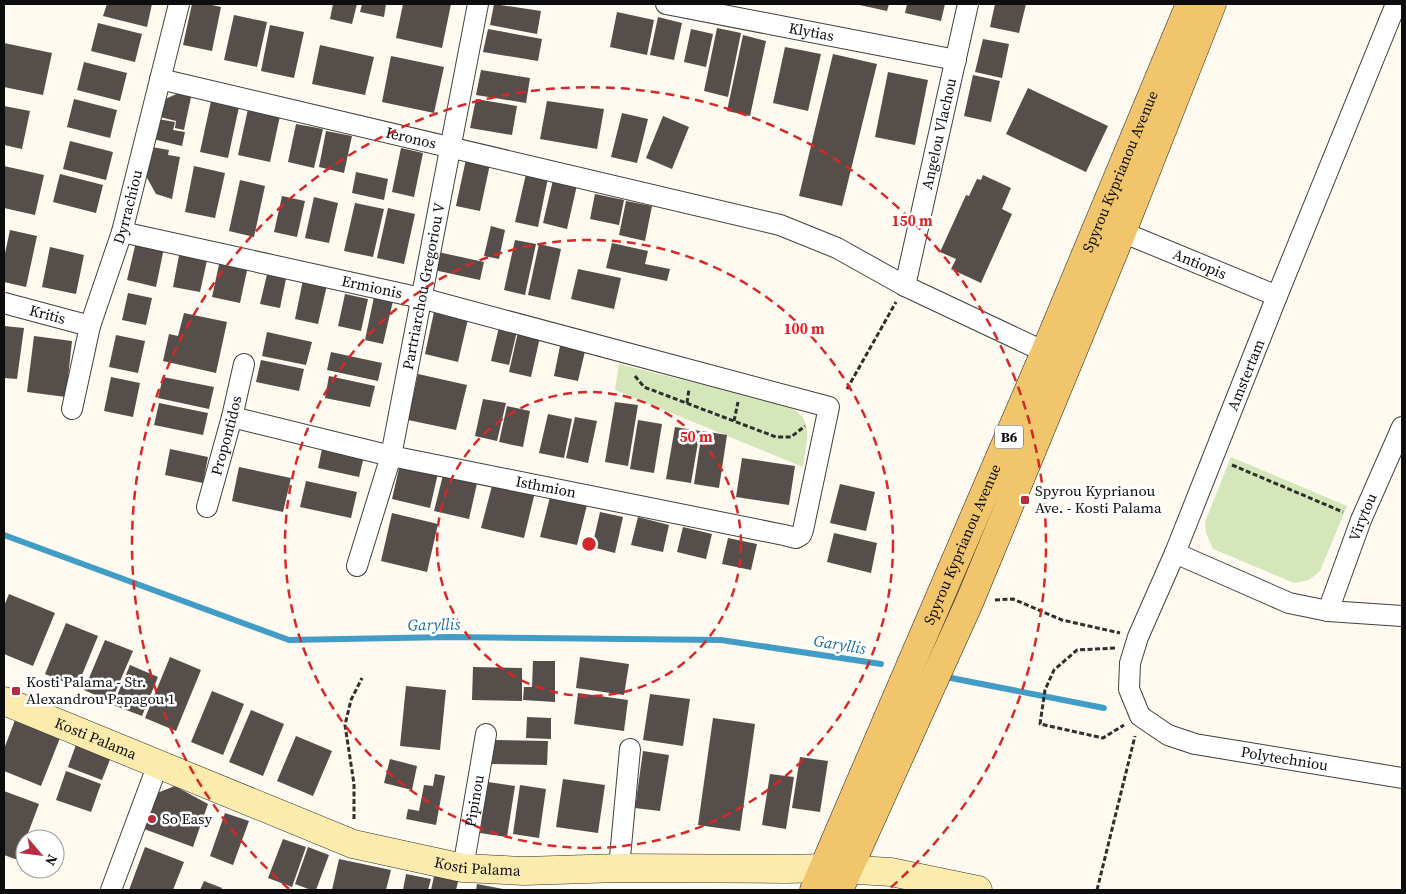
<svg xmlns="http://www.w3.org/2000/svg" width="1406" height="894" font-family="'Source Serif 4',serif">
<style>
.green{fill:#d5e7ba}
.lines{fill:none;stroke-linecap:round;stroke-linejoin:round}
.stream{stroke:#419dc6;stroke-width:6}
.building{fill:#564e4a}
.street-casing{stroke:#404040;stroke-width:22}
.secondary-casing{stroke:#2f2f2f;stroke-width:29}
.primary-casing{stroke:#1e1e1e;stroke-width:29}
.path{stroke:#2f2f2f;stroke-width:3;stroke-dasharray:5 2.5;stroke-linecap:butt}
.street{stroke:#fff;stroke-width:20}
.secondary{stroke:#fbebad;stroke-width:28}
.primary{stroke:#f1c56c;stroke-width:28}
.ring{fill:none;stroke:#d62828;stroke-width:2.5;stroke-dasharray:9 6}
.poi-dot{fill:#b62c40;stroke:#fff;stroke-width:2}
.labels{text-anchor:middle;stroke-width:5;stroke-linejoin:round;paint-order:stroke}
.shield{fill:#fff;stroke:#565656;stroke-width:1}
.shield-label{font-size:14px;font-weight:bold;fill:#0d0d0d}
.street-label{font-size:15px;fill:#0d0d0d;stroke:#fff}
.poi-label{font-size:15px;fill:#0d0d0d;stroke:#fff;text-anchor:start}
.water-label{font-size:16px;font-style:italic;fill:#1d6e99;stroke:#fff}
.centre{fill:#d62828;stroke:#fff;stroke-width:2.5}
.ring-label{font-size:15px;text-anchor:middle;font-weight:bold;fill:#d62828;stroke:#fff;stroke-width:5;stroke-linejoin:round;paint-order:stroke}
</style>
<rect width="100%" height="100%" fill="#fefaef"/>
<g class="green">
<path d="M619,364L780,404C785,406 791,407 795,410C815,423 805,448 803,467L615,390Z"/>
<polygon points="1231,457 1347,506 1320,571 1309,580 1294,583 1213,549 1206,533 1205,522"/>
</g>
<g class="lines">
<g class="stream">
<polyline points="4,535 289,640 450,637 721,640 881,664"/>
<polyline points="946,677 1104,708"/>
</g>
</g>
<g class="building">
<polygon points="107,4 152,4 147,27 103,16"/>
<polygon points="192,4 207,4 221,7 212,51 183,45"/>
<polygon points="333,4 357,4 352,24 330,19"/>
<polygon points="362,4 386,4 384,17 360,12"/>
<polygon points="403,4 451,4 442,48 396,38"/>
<polygon points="494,4 541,11 537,34 490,25"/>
<polygon points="855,4 889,4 887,11"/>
<polygon points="907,4 945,4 941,21 905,13"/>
<polygon points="995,4 1026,4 1019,33 990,27"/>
<polygon points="617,12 654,20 647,55 610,47"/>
<polygon points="234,15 267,22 257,67 224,60"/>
<polygon points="658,17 682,23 674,60 650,55"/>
<polygon points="98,23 142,34 135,62 91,51"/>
<polygon points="270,25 304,32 294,78 261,71"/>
<polygon points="717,28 741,33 728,97 704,91"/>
<polygon points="488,29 542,39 538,61 483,52"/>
<polygon points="691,29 713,34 706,67 684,62"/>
<polygon points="743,35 766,41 750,116 727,111"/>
<polygon points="983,39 1009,44 1002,78 975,72"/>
<polygon points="4,43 52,53 43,95 4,87"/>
<polygon points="320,45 374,57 365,95 312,84"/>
<polygon points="785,47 821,54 808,111 773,103"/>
<polygon points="833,54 877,64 842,206 799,196"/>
<polygon points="391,56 444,67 434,113 382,102"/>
<polygon points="84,62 127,73 120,101 77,90"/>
<polygon points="481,70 530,78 526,103 476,95"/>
<polygon points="888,72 928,80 915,145 875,137"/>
<polygon points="973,75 1000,81 991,122 964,116"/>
<polygon points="1028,88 1108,126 1086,172 1006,134"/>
<polygon points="181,92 191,97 184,130 175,128 176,121 160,117 163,100"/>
<polygon points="74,99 117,110 110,138 67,127"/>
<polygon points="476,99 517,106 512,135 470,128"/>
<polygon points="211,101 239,107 228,158 200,152"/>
<polygon points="547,101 604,109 597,149 540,139"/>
<polygon points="4,106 30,111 22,149 4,145"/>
<polygon points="248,109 280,116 270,162 238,155"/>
<polygon points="622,113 648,119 637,163 611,157"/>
<polygon points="663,116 689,127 672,169 646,158"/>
<polygon points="158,119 175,122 173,130 185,132 182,146 153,139"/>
<polygon points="296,124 323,129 314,168 288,162"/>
<polygon points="326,131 352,136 344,173 319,167"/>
<polygon points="70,141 113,152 106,180 63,169"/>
<polygon points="152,147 169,150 168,155 180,157 172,199 156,194 146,176"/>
<polygon points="401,148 423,153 414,197 392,192"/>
<polygon points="466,159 490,164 480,211 456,206"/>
<polygon points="4,166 44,175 35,215 4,208"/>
<polygon points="194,166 225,173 215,218 185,212"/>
<polygon points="356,172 388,179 384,200 352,193"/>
<polygon points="60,174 103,185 96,213 53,202"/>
<polygon points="526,174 548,178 538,227 515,222"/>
<polygon points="983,175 1011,188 1002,209 1012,214 981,283 951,269 956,259 940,252 966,195 969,196 977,179 981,180"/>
<polygon points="240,180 265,186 254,237 229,231"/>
<polygon points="553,180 577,185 567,229 543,223"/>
<polygon points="595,194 624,200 619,225 590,219"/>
<polygon points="282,196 305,201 297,237 274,232"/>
<polygon points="314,197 338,203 329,243 305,238"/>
<polygon points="626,201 652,206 645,241 619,235"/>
<polygon points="355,203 384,209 373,257 344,251"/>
<polygon points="388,208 415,214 404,264 377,258"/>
<polygon points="491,226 505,230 499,259 484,256"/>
<polygon points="10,230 37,236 26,287 4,282 4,258"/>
<polygon points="515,240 536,244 525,295 504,290"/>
<polygon points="136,242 164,248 156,287 127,280"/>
<polygon points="612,243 648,251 645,264 670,269 667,281 606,268"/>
<polygon points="539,244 561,249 550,300 528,295"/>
<polygon points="50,247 84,255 76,294 42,287"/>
<polygon points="180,250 208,256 200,292 173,287"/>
<polygon points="438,252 484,262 480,280 434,270"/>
<polygon points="220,260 248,266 240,303 212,297"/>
<polygon points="578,269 621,278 614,309 571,299"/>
<polygon points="268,270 287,274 280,308 260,304"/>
<polygon points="303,280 327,285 318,324 295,319"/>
<polygon points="128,293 152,298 146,325 122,320"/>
<polygon points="345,294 368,299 361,331 338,326"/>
<polygon points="374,297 393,301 383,344 365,340"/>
<polygon points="434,312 468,319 458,362 425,354"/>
<polygon points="184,313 227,322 216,373 163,361 169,334 178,336"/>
<polygon points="4,326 24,328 17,379 4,378"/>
<polygon points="499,327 517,331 509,365 491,361"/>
<polygon points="267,332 312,342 306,365 262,356"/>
<polygon points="518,332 540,337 531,377 509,372"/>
<polygon points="116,335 145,341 138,373 109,367"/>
<polygon points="34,336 72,341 66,397 27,392"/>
<polygon points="561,341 586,347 578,381 554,376"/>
<polygon points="331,352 382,363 378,381 327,370"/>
<polygon points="261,360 304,369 299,391 256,382"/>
<polygon points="418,374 467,385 456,430 408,420"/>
<polygon points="329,376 375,386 370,407 325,398"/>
<polygon points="111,377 140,383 133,417 104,411"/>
<polygon points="163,377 214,387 209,409 158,398"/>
<polygon points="483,399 506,403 497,441 475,436"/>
<polygon points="615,402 638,405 628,466 605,462"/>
<polygon points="159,403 208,413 203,435 154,425"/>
<polygon points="507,406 530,411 523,447 499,442"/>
<polygon points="548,414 572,419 564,458 539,453"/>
<polygon points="575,417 597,421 588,463 566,458"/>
<polygon points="638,420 662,424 654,473 630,469"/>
<polygon points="675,427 700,431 691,483 666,479"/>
<polygon points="702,431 727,435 719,488 694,484"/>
<polygon points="323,444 365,452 359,477 318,468"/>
<polygon points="170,449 208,457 203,483 165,475"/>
<polygon points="742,458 795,466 789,505 736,497"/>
<polygon points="400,464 438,473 430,508 392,499"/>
<polygon points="239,467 291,478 283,512 232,501"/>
<polygon points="444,471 478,479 469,519 434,511"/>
<polygon points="306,481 357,492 351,518 300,507"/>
<polygon points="493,482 535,492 524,538 481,528"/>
<polygon points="840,484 875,492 866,531 830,523"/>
<polygon points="551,493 588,501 577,545 540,537"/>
<polygon points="600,512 623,517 615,553 592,547"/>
<polygon points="392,513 438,524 427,572 381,561"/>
<polygon points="638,517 669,525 663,552 631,545"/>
<polygon points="683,527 712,534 706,559 677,552"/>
<polygon points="834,533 877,543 871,573 827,562"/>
<polygon points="728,538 757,544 751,570 722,564"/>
<polygon points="9,594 55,613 33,666 4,654 4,606"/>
<polygon points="66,623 98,636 77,687 45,674"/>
<polygon points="105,640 133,651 111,702 84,690"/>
<polygon points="170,657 201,670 176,731 145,718"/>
<polygon points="580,657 629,664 624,695 576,688"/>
<polygon points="533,661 555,661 555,702 523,700 524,687 532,687"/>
<polygon points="130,665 158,677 142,716 113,705"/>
<polygon points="473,667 522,668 522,701 472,700"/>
<polygon points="406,686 446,690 440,750 400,746"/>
<polygon points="212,691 244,704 223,755 191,742"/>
<polygon points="578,693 628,700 624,731 574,724"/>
<polygon points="650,694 690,699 683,746 643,740"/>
<polygon points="251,710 284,724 263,776 229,762"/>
<polygon points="527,717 551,718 551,739 526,738"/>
<polygon points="713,718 755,724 740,831 698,825"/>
<polygon points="15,720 60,738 41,786 4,771 4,749"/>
<polygon points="296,736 332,751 313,796 277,781"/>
<polygon points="78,739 113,752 102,780 68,767"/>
<polygon points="493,740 548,741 547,765 492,764"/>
<polygon points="643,751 669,755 660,811 635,808"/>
<polygon points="800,757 828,761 820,812 792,808"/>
<polygon points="390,759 417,766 412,790 384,783"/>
<polygon points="66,771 101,784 91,812 56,800"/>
<polygon points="435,774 445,776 436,825 406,819 408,809 419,811 424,785 433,786"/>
<polygon points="770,774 794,777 786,829 762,825"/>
<polygon points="563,779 605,785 598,833 556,827"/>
<polygon points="488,782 515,786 507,837 480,833"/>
<polygon points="520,785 546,789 539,838 513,834"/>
<polygon points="175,786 208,804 193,847 144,829 157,793"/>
<polygon points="4,791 39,804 18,860 4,855"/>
<polygon points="225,813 249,821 233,865 210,856"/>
<polygon points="283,839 306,847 292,887 268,878"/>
<polygon points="145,847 184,862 173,890 129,890"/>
<polygon points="308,847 329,855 316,890 311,890 295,884"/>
<polygon points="339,859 391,870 386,890 332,890"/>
<polygon points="435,872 459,878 456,890 431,890"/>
<polygon points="406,874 431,879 428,890 403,890"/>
<polygon points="204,881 222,888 221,890 200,890"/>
<polygon points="477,884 503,889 503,890 476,890"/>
</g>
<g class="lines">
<g class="street-casing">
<g id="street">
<path id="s1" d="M666,4L956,60"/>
<path id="s2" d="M1396,4L1277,296L1175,553L1138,637L1130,663L1129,689L1140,716L1168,735L1195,744L1402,778"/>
<path id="s3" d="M160,79L780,225L837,248L905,286L1045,352"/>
<path id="s4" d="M122,232L421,298L829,407L803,530L801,535L796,538L784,535L391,456L232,417"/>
<path id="s5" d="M1122,232L1277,296"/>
<path id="s6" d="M905,286L968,4"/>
<path id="s7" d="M4,303L90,326"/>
<path id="s8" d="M72,409L90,326L122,232L179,4"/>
<path id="s9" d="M207,507L232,417L244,364"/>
<polyline points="1175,553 1289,603 1328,611 1402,616"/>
<path id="s10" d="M357,566L391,456L478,4"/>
<path id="s11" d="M1328,611L1361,520L1402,427"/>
<path id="s12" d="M463,868L486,734"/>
<polyline points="619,868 630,749"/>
<polyline points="111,890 158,764"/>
</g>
</g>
<g class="secondary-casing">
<g id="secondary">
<path id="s13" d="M4,701L353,844L463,868L524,871L619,868L787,869L823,868L891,872L978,890"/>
</g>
</g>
<g class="primary-casing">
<g id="primary">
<path id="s14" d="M814,890L1045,352L1190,4"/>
<polyline points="839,890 969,603 1122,232 1212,4"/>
</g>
</g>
<g class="path">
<polyline points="635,376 644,387 776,437 791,437 805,426"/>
<polyline points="847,389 896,302"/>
<polyline points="687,403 689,389"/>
<polyline points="734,421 738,402"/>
<polyline points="1232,465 1343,512"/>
<polyline points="995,600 1013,599 1062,620 1120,633"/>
<polyline points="1115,648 1077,650 1054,670 1045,690 1040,724 1103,738 1124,725"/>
<polyline points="354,819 354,784 345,725 351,700 362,678"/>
<polyline points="1097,890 1135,736"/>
</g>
<use href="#street" class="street"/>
<use href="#secondary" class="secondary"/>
<use href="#primary" class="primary"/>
</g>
<g class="ring">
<circle cx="589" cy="544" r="152"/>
<circle cx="589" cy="544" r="304"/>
<path d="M289 889A457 457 0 1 1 889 889"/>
</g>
<g class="poi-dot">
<rect x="1020" y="495" width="10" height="10" rx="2.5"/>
<rect x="11" y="686" width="10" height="10" rx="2.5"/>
<circle cx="152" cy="819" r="5"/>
</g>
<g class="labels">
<rect class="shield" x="995" y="425.5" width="28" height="23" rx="4"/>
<g class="shield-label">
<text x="1009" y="442">B6</text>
</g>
<g class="street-label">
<text dy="5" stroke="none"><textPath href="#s1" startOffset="148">Klytias</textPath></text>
<text dy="5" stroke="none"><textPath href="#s6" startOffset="156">Angelou Vlachou</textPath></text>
<text dy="5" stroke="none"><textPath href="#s3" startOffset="258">Ieronos</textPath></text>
<text dy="5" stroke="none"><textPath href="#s14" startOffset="781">Spyrou Kyprianou Avenue</textPath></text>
<text dy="5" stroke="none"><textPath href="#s8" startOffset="210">Dyrrachiou</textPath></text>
<text dy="5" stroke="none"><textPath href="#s5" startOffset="84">Antiopis</textPath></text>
<text dy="5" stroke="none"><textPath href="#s10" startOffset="288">Partriarchou Gregoriou V</textPath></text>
<text dy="5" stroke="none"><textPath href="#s4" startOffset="256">Ermionis</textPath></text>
<text dy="5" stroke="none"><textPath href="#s7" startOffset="45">Kritis</textPath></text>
<text transform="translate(1246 375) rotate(-68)" y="5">Amstertam</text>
<text dy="5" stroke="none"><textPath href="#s9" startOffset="74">Propontidos</textPath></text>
<text transform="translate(546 487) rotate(11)" y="5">Isthmion</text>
<text dy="5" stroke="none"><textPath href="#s11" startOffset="100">Virytou</textPath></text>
<text dy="5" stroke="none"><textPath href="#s14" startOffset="376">Spyrou Kyprianou Avenue</textPath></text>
<text dy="5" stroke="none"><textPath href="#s13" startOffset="99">Kosti Palama</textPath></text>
<text dy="5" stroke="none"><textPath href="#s2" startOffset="919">Polytechniou</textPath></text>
<text dy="5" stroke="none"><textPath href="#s12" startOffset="68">Pipinou</textPath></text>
<text dy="5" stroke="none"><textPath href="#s13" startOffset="504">Kosti Palama</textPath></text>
</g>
<g class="poi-label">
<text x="1035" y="496">Spyrou Kyprianou<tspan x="1035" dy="17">Ave. - Kosti Palama</tspan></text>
<text x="26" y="687">Kosti Palama - Str.<tspan x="26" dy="17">Alexandrou Papagou 1</tspan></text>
<text x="162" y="824">So Easy</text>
</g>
<g class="water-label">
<text transform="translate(434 624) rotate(-1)" y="6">Garyllis</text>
<text transform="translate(840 644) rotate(9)" y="6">Garyllis</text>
</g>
</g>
<circle cx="589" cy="544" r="8" class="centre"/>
<g class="ring-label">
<text x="912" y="226">150 m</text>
<text x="804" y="334">100 m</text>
<text x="696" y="442">50 m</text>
</g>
<rect width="1406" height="894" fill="none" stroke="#0d0d0d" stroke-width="10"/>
<g transform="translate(40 854) rotate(118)"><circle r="24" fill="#ffffff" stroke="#9e9e9e"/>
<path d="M0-4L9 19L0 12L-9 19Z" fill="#b62c40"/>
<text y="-8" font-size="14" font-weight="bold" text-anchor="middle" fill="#0d0d0d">N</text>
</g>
</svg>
